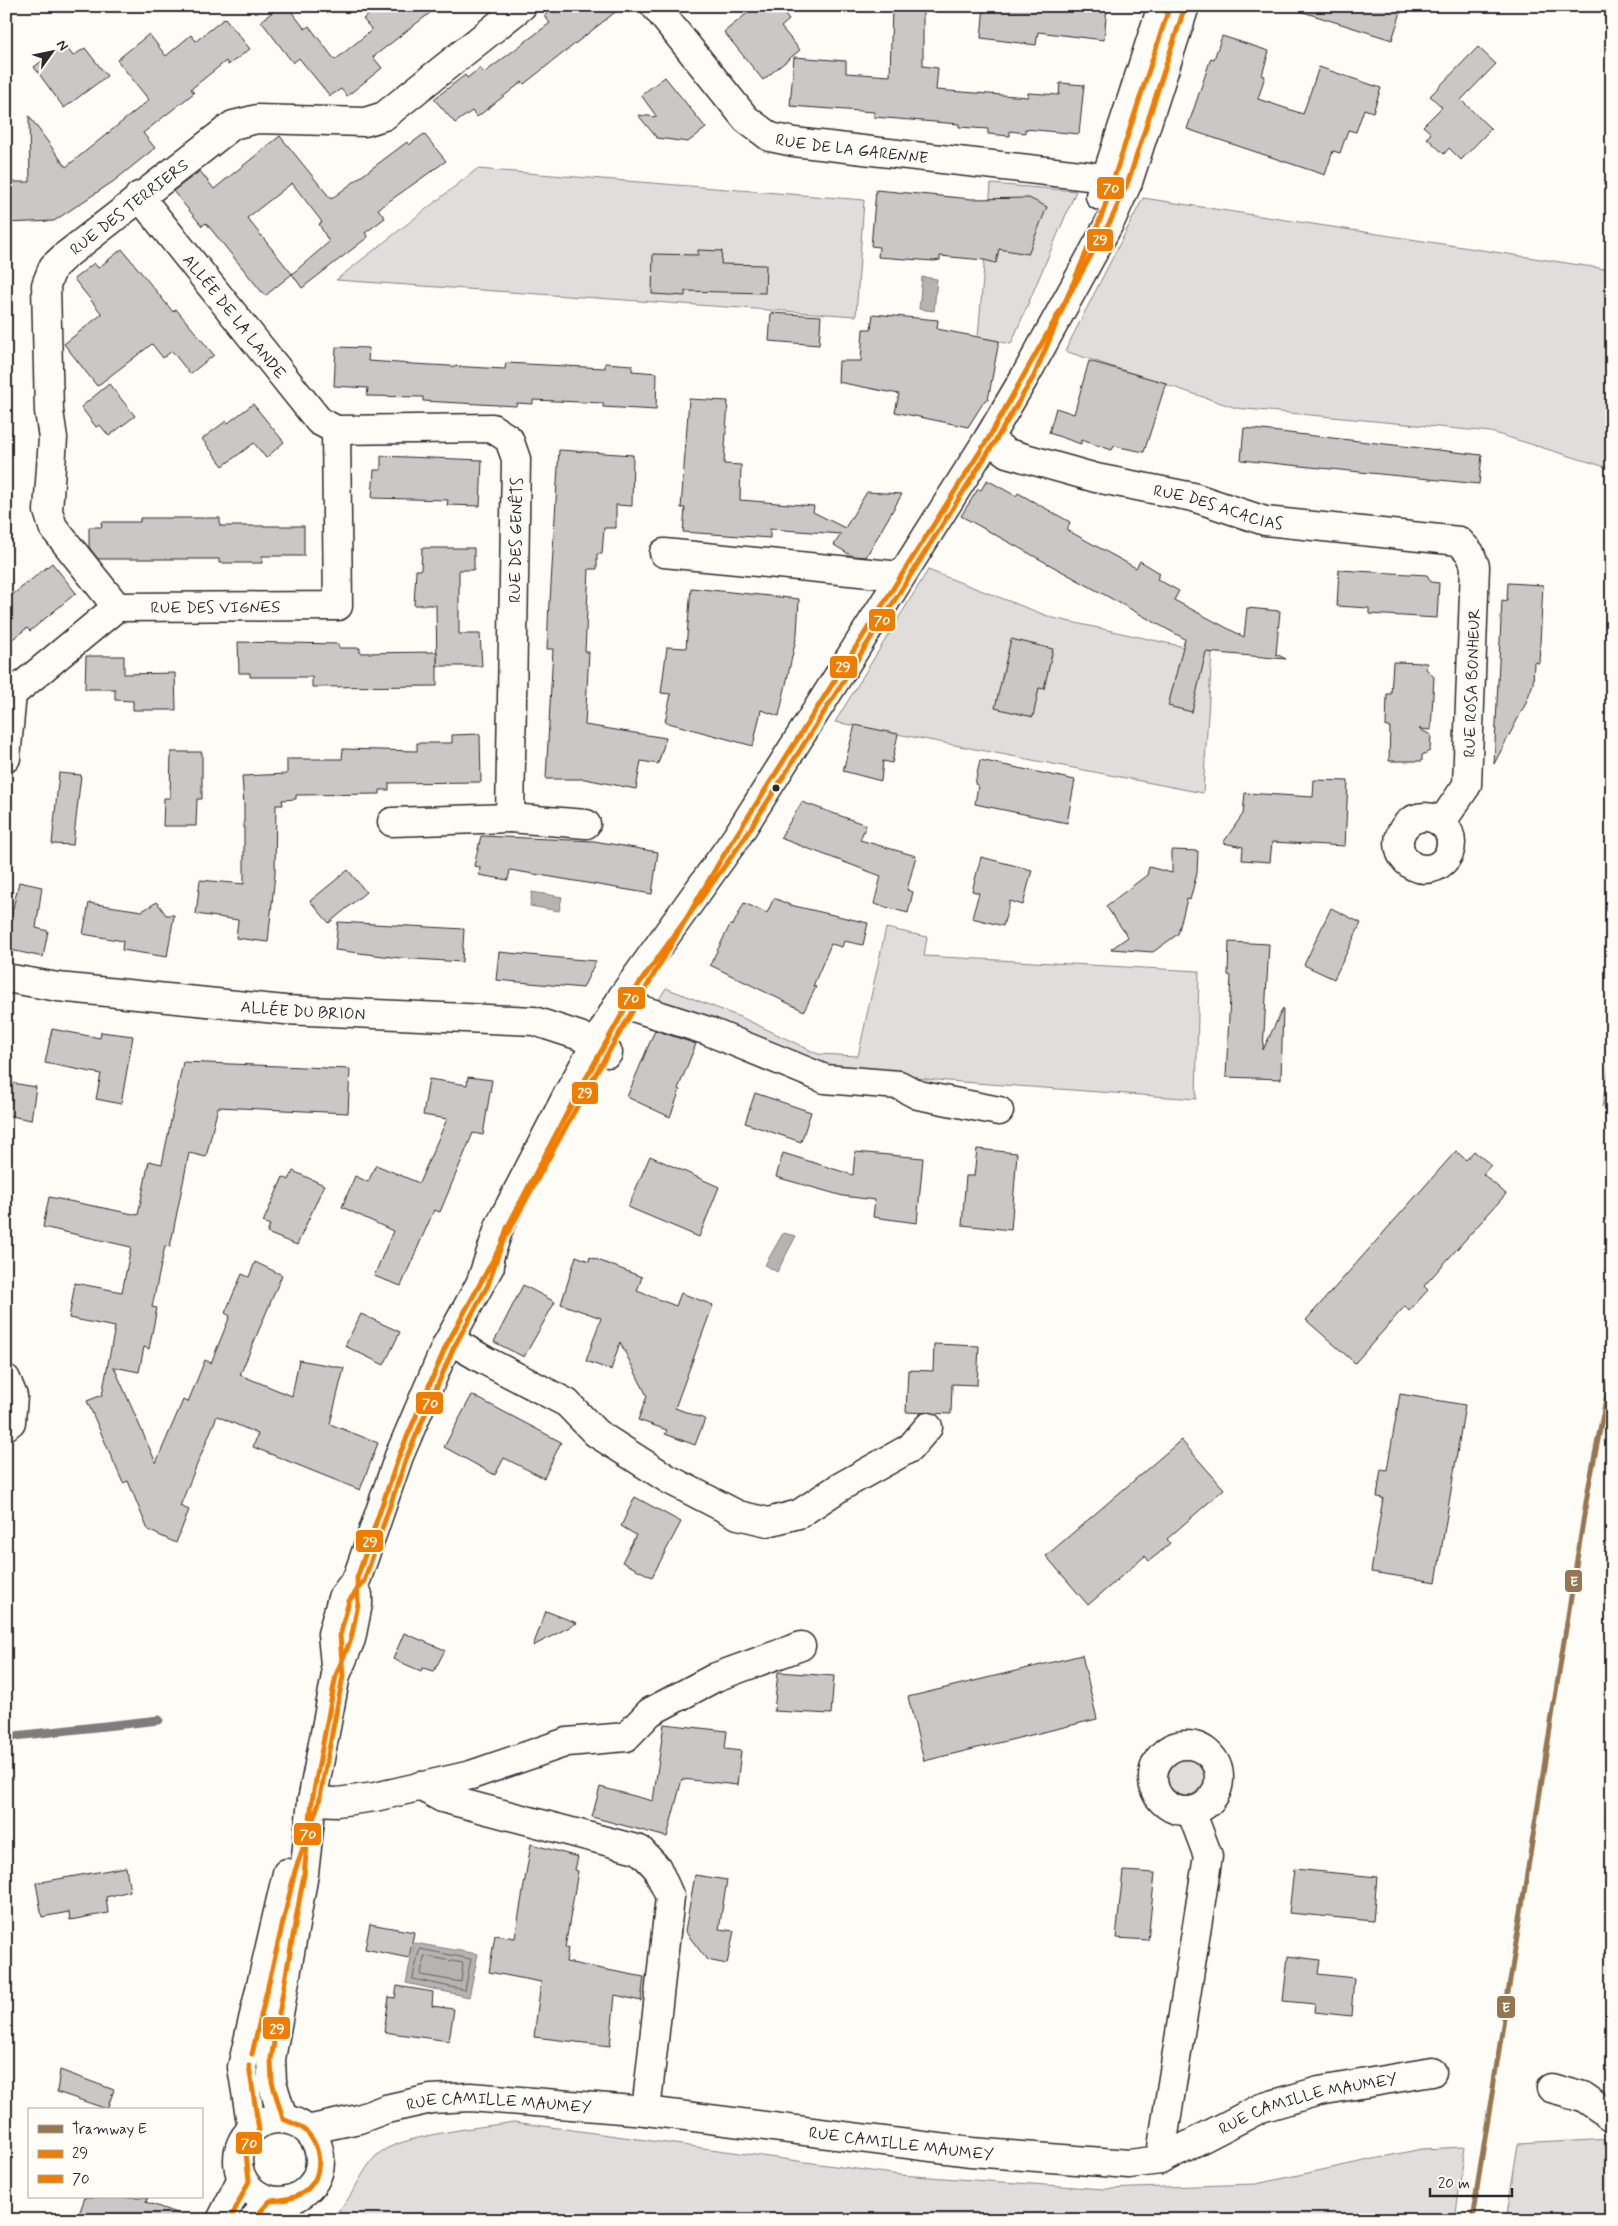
<svg xmlns="http://www.w3.org/2000/svg" width="1618" height="2226" font-family="Mynerve,sans-serif">
<style>
.built{fill:#edece8}
.green{fill:#dfdeda;stroke:#858482}
.water{fill:#b5b4b1;stroke:#7e7d7b}
.lines{fill:none;stroke-linecap:round;stroke-linejoin:round}
.shore{stroke:#626261;stroke-width:1}
.stream{stroke:#7e7d7b;stroke-width:9}
.building{fill:#c9c8c4;stroke:#2b2b2b;fill-rule:evenodd}
.minor-casing{stroke:#2b2b2b;stroke-width:31}
.minor{stroke:#fdfcf7;stroke-width:28}
.bus-1-casing{stroke:#fdfcf7;stroke-width:9}
.bus-2-casing{stroke:#fdfcf7;stroke-width:9}
.bus-1{stroke:#ee7d00;stroke-width:5}
.bus-2{stroke:#ee7d00;stroke-width:5}
.tram-1-casing{stroke:#fdfcf7;stroke-width:9}
.tram-1{stroke:#967651;stroke-width:5}
.bus-dot{fill:#2b2b2b;stroke:#fdfcf7;stroke-width:2}
.labels{text-anchor:middle;stroke-width:4.5;stroke-linejoin:round;paint-order:stroke}
.street-label{font-size:16px;fill:#2b2b2b;stroke:#fdfcf7}
.line-badge{stroke:#fdfcf7;stroke-width:2}
.badge-label{font-size:14px;text-anchor:middle;font-weight:bold;fill:#fff}
</style>
<rect width="100%" height="100%" fill="#fdfcf7"/>
<filter id="ink" filterUnits="userSpaceOnUse"><feTurbulence type="fractalNoise" baseFrequency=".02" numOctaves="2"/><feDisplacementMap in="SourceGraphic" scale="10" xChannelSelector="R" yChannelSelector="G"/><feConvolveMatrix kernelMatrix="1 2 1 2 8 2 1 2 1" color-interpolation-filters="sRGB"/></filter>
<g filter="url(#ink)">
<polygon class="built" points="1612,1782 1612,2116 1609,2117 1605,1816"/>
<g class="green">
<polygon points="477,169 864,200 856,316 336,280"/>
<polygon points="991,184 1076,191 1011,344 978,337"/>
<polygon points="1143,198 1612,270 1612,469 1491,432 1236,408 1065,351"/>
<polygon points="928,570 1053,618 1212,653 1203,793 835,722"/>
<polygon points="886,928 927,937 924,956 1199,971 1196,1099 948,1081 815,1069 658,1001 666,988 745,1019 818,1054 858,1056"/>
<polygon points="1612,1048 1612,1087 1602,1107"/>
<circle cx="1185" cy="1778" r="23"/>
<path d="M514,2122L900,2175L1104,2189L1256,2184L1421,2149L1465,2147L1455,2220H325C351,2208 357,2175 377,2155C398,2135 484,2127 514,2122Z"/>
<polygon points="1612,2139 1612,2220 1506,2220 1518,2144"/>
</g>
<g class="water">
<polygon points="922,277 937,279 934,311 919,309"/>
<polygon points="532,892 562,897 559,911 530,906"/>
<polygon points="783,1233 796,1236 777,1272 765,1265"/>
<polygon points="414,1943 478,1954 469,1997 406,1983"/>
</g>
<g class="lines">
<g class="shore">
<polygon points="420,1949 471,1959 465,1990 413,1979"/>
<polygon points="425,1956 463,1963 461,1982 421,1975"/>
</g>
<polyline class="stream" points="6,1737 159,1720"/>
</g>
<g class="building">
<polygon points="280,6 287,6 305,29 309,26 335,60 372,30 363,19 380,6 439,6 373,57 382,68 347,96 341,89 330,96 299,58 293,63 261,21"/>
<polygon points="557,6 623,6 524,84 522,82 477,117 472,111 455,123 434,99 465,75 467,78 480,68 484,73 550,23 544,16"/>
<polygon points="756,6 778,6 789,20 781,27 800,50 763,80 724,32"/>
<polygon points="892,6 919,6 919,12 923,12 923,66 938,68 936,90 1028,97 1028,93 1059,95 1060,83 1084,85 1079,134 1025,129 1025,133 1010,131 1010,136 988,134 988,129 959,127 959,124 874,117 874,112 790,106 794,57 846,61 846,73 890,76"/>
<polygon points="984,6 1043,6 1074,10 1074,6 1107,6 1104,40 1038,32 1036,45 981,38"/>
<polygon points="1301,6 1403,6 1392,40 1300,11"/>
<polygon points="225,18 250,49 228,65 226,61 191,89 194,93 143,133 155,148 114,181 54,221 6,223 6,182 30,182 29,116 66,167 149,100 117,60 149,34 166,56 191,35 196,41"/>
<polygon points="1222,36 1269,51 1262,75 1265,76 1258,99 1303,114 1319,67 1381,88 1373,112 1364,109 1356,132 1348,130 1340,153 1333,151 1325,175 1187,129 1211,58 1214,59"/>
<polygon points="64,44 73,56 85,48 107,76 64,108 34,67"/>
<polygon points="1478,47 1496,64 1461,100 1491,129 1461,160 1449,148 1444,154 1427,138 1431,133 1423,126 1442,107 1430,96"/>
<polygon points="665,77 706,128 688,142 657,138 638,115 657,117 641,95"/>
<path d="M424,134L446,161L378,209L385,218L365,233L368,237L302,288L292,274L265,296L206,223L202,226L173,191L200,171L214,189L280,136L331,199L407,142L409,145ZM292,183L322,222L319,224L329,242L292,274L247,218Z"/>
<polygon points="876,190 972,199 1029,198 1047,207 1028,254 999,249 996,263 984,260 940,256 940,260 934,261 878,257 879,247 871,246"/>
<polygon points="122,249 173,312 176,309 214,355 190,374 172,351 163,358 152,344 97,386 64,344 102,314 74,279 94,263 98,268"/>
<polygon points="698,250 722,251 721,264 766,265 765,293 685,291 685,296 652,294 653,254 698,255"/>
<polygon points="771,313 821,316 819,345 769,341"/>
<polygon points="873,314 938,320 937,329 999,341 988,400 985,400 968,427 895,412 899,394 838,382 839,361 861,361 863,329 871,329"/>
<polygon points="336,347 369,348 368,361 413,364 505,369 506,363 605,368 605,363 632,365 632,371 657,373 656,410 603,407 603,403 533,400 533,404 517,403 516,406 423,401 423,397 367,396 368,388 334,386"/>
<polygon points="1089,361 1166,383 1144,452 1114,446 1112,450 1081,440 1081,444 1049,433 1056,408 1074,414"/>
<polygon points="109,384 135,416 109,436 100,425 96,427 81,407"/>
<polygon points="689,399 728,401 724,464 741,465 740,500 814,506 813,512 845,528 867,492 902,494 866,557 852,556 834,545 841,534 770,529 770,538 683,532 685,508 681,508"/>
<polygon points="253,404 284,442 266,458 254,443 223,466 202,439 226,421 228,423"/>
<polygon points="1244,428 1482,455 1479,484 1241,460"/>
<polygon points="559,450 633,455 632,506 616,505 616,528 604,528 602,554 597,554 597,569 589,569 585,652 589,652 585,725 666,738 658,764 641,761 636,789 585,779 546,779 553,649 547,649 549,601 550,601"/>
<polygon points="381,456 482,460 480,506 447,505 448,500 372,498 374,470 381,470"/>
<polygon points="987,480 1016,496 1018,493 1070,522 1067,530 1136,568 1140,561 1160,573 1157,579 1179,591 1174,600 1244,637 1247,608 1280,611 1276,654 1286,659 1206,652 1192,712 1168,706 1185,639 961,516 978,489 981,490"/>
<polygon points="140,518 220,518 220,526 304,526 304,556 262,556 262,563 219,563 219,559 98,559 89,547 89,527 102,527 101,522 140,522"/>
<polygon points="422,548 474,548 474,570 459,570 459,634 480,634 482,666 437,666 436,605 414,605 416,570 421,570"/>
<polygon points="52,563 76,593 30,631 27,628 6,644 6,600"/>
<polygon points="1339,570 1427,575 1431,582 1439,583 1437,618 1369,614 1369,608 1337,606"/>
<polygon points="1508,583 1543,585 1539,663 1534,662 1533,684 1525,705 1494,764 1502,600 1507,601"/>
<polygon points="691,588 799,599 797,634 779,716 761,710 753,746 665,722 671,694 661,693 667,647 686,648"/>
<polygon points="1011,639 1053,649 1044,689 1039,688 1033,717 995,708"/>
<polygon points="238,642 338,644 339,648 360,648 360,653 437,652 437,686 312,687 312,677 250,677 250,673 239,673"/>
<polygon points="86,656 124,656 124,674 175,673 176,710 133,710 133,701 115,700 115,689 85,689"/>
<polygon points="1393,662 1427,663 1426,669 1434,677 1431,730 1419,729 1431,735 1430,751 1422,755 1422,761 1389,761 1390,727 1386,727 1387,694 1391,694"/>
<polygon points="855,725 898,734 892,763 883,761 881,781 843,771"/>
<polygon points="480,734 481,782 389,783 389,790 380,790 380,794 296,795 296,799 282,800 283,805 276,805 275,874 268,942 236,938 238,920 196,914 200,880 244,884 244,806 242,776 287,774 287,759 342,759 343,749 417,751 417,743 452,743 452,735"/>
<polygon points="171,752 202,752 202,799 197,799 196,826 163,826 164,798 170,798"/>
<polygon points="980,760 1075,780 1067,823 975,804 978,785 975,784"/>
<polygon points="59,773 81,775 73,845 52,844"/>
<polygon points="1314,780 1348,781 1345,846 1272,842 1270,862 1242,860 1243,847 1223,843 1243,814 1245,793 1313,797"/>
<polygon points="802,802 866,825 860,840 916,856 907,890 913,892 908,913 874,904 881,876 780,838"/>
<polygon points="481,836 594,841 658,852 652,894 510,870 508,880 479,875 480,867 474,866"/>
<polygon points="1172,850 1198,851 1197,873 1190,900 1187,899 1178,934 1153,952 1111,949 1128,937 1106,906 1147,875 1149,867 1172,873"/>
<polygon points="981,857 1032,870 1023,905 1010,901 1003,926 972,918 979,893 972,891"/>
<polygon points="348,870 366,892 329,923 310,901"/>
<polygon points="19,882 42,887 36,928 48,931 43,957 6,949 6,939"/>
<polygon points="774,898 790,905 868,923 863,945 844,941 842,947 831,944 813,986 816,987 804,1011 710,965 730,925 733,925 744,903 767,913"/>
<polygon points="157,902 166,915 174,915 167,957 122,950 123,941 83,934 89,903 142,911"/>
<polygon points="1331,908 1361,923 1334,979 1304,965"/>
<polygon points="338,922 464,929 462,962 400,958 335,950"/>
<polygon points="1229,942 1269,944 1263,1050 1283,1008 1281,1079 1226,1077 1231,976 1228,975"/>
<polygon points="499,952 560,958 596,961 583,988 530,983 496,980"/>
<polygon points="52,1029 100,1038 101,1032 133,1036 121,1104 96,1099 101,1074 45,1063"/>
<polygon points="655,1030 696,1044 678,1089 680,1090 670,1117 627,1097"/>
<polygon points="183,1062 350,1069 348,1113 218,1107 206,1157 189,1153 170,1247 165,1246 152,1307 157,1308 149,1349 144,1347 139,1372 114,1367 156,1463 183,1400 188,1402 205,1360 211,1363 230,1316 225,1313 242,1274 249,1277 255,1262 282,1275 240,1375 292,1396 299,1360 344,1368 330,1424 378,1443 360,1490 253,1447 258,1434 217,1416 180,1506 189,1510 176,1543 148,1530 128,1481 123,1483 87,1401 102,1395 115,1327 69,1318 75,1283 122,1292 131,1247 43,1227 49,1197 138,1215 149,1161 162,1164"/>
<polygon points="468,1077 492,1080 483,1135 473,1133 440,1212 434,1210 401,1286 374,1276 393,1231 342,1207 355,1176 368,1182 376,1165 419,1183 447,1119 423,1115 429,1079 467,1085"/>
<polygon points="6,1082 36,1087 31,1120 6,1115"/>
<polygon points="755,1093 811,1112 801,1142 745,1123"/>
<polygon points="977,1149 1017,1153 1011,1230 962,1225 966,1176 974,1176"/>
<polygon points="1456,1151 1466,1160 1474,1151 1491,1165 1483,1174 1506,1194 1424,1286 1428,1290 1409,1311 1405,1306 1355,1363 1306,1320"/>
<polygon points="855,1152 923,1158 917,1223 873,1217 875,1200 843,1196 776,1177 783,1153 853,1175"/>
<polygon points="650,1156 719,1187 699,1237 628,1207"/>
<polygon points="293,1171 324,1185 297,1245 267,1233 270,1225 263,1222 283,1177 289,1180"/>
<polygon points="576,1256 589,1261 590,1257 642,1277 637,1291 676,1306 681,1293 713,1305 675,1408 705,1419 695,1445 665,1434 667,1430 638,1420 647,1396 620,1342 611,1370 586,1361 601,1318 561,1304"/>
<polygon points="523,1285 555,1302 524,1357 494,1342"/>
<polygon points="361,1314 400,1332 384,1365 345,1346"/>
<polygon points="934,1344 979,1346 977,1385 952,1384 951,1414 906,1412 908,1370 933,1371"/>
<polygon points="1400,1394 1465,1405 1436,1582 1371,1572 1383,1498 1377,1497 1381,1469 1387,1470"/>
<polygon points="472,1395 561,1442 544,1478 504,1458 495,1475 444,1447"/>
<polygon points="1181,1440 1224,1489 1167,1539 1170,1543 1158,1554 1149,1561 1145,1556 1088,1605 1046,1556"/>
<polygon points="635,1497 681,1522 652,1577 622,1562 636,1535 621,1526"/>
<polygon points="546,1611 577,1623 533,1646"/>
<polygon points="404,1633 445,1650 434,1671 423,1668 421,1671 393,1659"/>
<polygon points="1082,1655 1097,1719 924,1761 908,1697"/>
<polygon points="778,1672 834,1676 831,1714 774,1711"/>
<polygon points="664,1724 727,1731 725,1749 741,1751 737,1785 682,1779 667,1837 592,1817 600,1787 653,1801"/>
<polygon points="531,1844 578,1857 575,1870 578,1871 565,1948 568,1948 566,1962 644,1977 641,2001 615,1995 610,2046 534,2037 541,1982 489,1972 495,1935 515,1938"/>
<polygon points="126,1867 130,1891 106,1897 108,1913 70,1920 69,1912 42,1917 36,1883"/>
<polygon points="1294,1869 1377,1877 1373,1921 1289,1913"/>
<polygon points="1123,1871 1155,1873 1148,1940 1116,1938"/>
<polygon points="695,1875 727,1880 719,1929 734,1931 727,1964 707,1960 685,1931"/>
<polygon points="370,1924 414,1932 409,1958 365,1949"/>
<polygon points="1288,1956 1320,1960 1318,1974 1354,1978 1351,2016 1314,2012 1315,2004 1283,2001"/>
<polygon points="397,1986 433,1992 432,2006 454,2009 449,2041 384,2032 389,1997 395,1998"/>
<polygon points="60,2070 114,2090 107,2109 57,2092"/>
<polygon points="85,2197 148,2197 146,2202 187,2217 186,2220 77,2220"/>
</g>
<g class="lines">
<g class="minor-casing">
<g id="minor">
<path id="s1" d="M655,6L746,119L770,137L794,142L1089,176L1128,182"/>
<path id="s2" d="M139,196L319,421L336,430L492,428L509,439L516,459L510,818L392,822"/>
<polyline points="1100,196 1162,6"/>
<path id="s3" d="M988,439L1007,453L1096,478L1193,497L1265,521L1459,541L1470,553L1475,566L1467,785L1441,823"/>
<polyline points="664,553 901,576"/>
<path id="s4" d="M117,607L53,527L48,511L53,438L49,411L46,285L53,267L65,256L233,125L257,119L365,122L384,116L522,6"/>
<path id="s5" d="M6,758L12,694L117,607L338,606L336,430"/>
<circle cx="1425" cy="843" r="26"/>
<polyline points="510,818 586,824"/>
<path id="s6" d="M6,978L58,987L285,1010L534,1021L580,1036L608,1053"/>
<polyline points="636,1008 708,1031 825,1079 899,1085 918,1095 999,1111"/>
<polyline points="481,1282 500,1225 569,1092 622,997 736,838 988,439 1027,373 1111,220 1128,182 1185,6"/>
<polyline points="450,1340 486,1361 567,1403 596,1433 668,1479 738,1515 768,1522 799,1514 840,1487 910,1448 928,1427"/>
<polyline points="6,1379 13,1396 11,1422 6,1426"/>
<polyline points="336,1675 332,1634 342,1598 357,1578 399,1456 446,1346 490,1266"/>
<circle cx="1186" cy="1778" r="33"/>
<polyline points="420,1786 442,1798 640,1850 657,1868 670,1897 646,2111"/>
<polyline points="312,1801 337,1802 375,1797 471,1775 567,1742 626,1737 650,1712 716,1677 801,1646"/>
<polyline points="1551,2088 1583,2097 1612,2117"/>
<polyline points="283,2119 272,2082 271,2059 304,1874 312,1801 336,1675 351,1639 358,1604 358,1595"/>
<circle cx="279" cy="2160" r="41"/>
<polyline points="252,2129 242,2067 287,1873"/>
<path id="s7" d="M307,2130L359,2119L386,2109L431,2099L470,2097L646,2111L971,2152L1129,2164L1160,2160L1261,2108L1319,2091L1432,2072"/>
<polyline points="1160,2160 1208,1856 1191,1811"/>
<polyline points="221,2220 242,2178"/>
<polyline points="253,2220 270,2201"/>
</g>
</g>
<use href="#minor" class="minor"/>
<g class="bus-1-casing">
<path id="bus-1" d="M253,2220L270,2201C282,2200 294,2199 304,2192C326,2176 322,2142 301,2127C296,2124 289,2122 283,2119L272,2082L271,2059L304,1874L312,1801L336,1675L351,1639L358,1604L357,1578L399,1456L446,1346L580,1101L720,861L988,439L1111,220L1128,182L1185,6"/>
</g>
<g class="bus-2-casing">
<g id="bus-2">
<polyline points="252,2054 295,1871 319,1802 343,1676 340,1635 349,1601 364,1581 406,1459 453,1349 488,1285 507,1228 576,1096 639,984 742,842 994,443 1034,376 1102,215 1169,8"/>
<polyline points="230,2220 249,2181 246,2153 249,2143 259,2130 249,2066"/>
</g>
</g>
<use href="#bus-1" class="bus-1"/>
<use href="#bus-2" class="bus-2"/>
<g class="tram-1-casing">
<polyline id="tram-1" points="1472,2220 1588,1490 1612,1369"/>
</g>
<use href="#tram-1" class="tram-1"/>
</g>
</g>
<circle class="bus-dot" cx="776" cy="788" r="4.5"/>
<g class="labels">
<g class="street-label">
<text dy="6" stroke="none"><textPath href="#s1" startOffset="258">RUE DE LA GARENNE</textPath></text>
<text dy="6" stroke="none"><textPath href="#s4" startOffset="462">RUE DES TERRIERS</textPath></text>
<text dy="6" stroke="none"><textPath href="#s2" startOffset="154">ALLÉE DE LA LANDE</textPath></text>
<text dy="6" stroke="none"><textPath href="#s3" startOffset="242">RUE DES ACACIAS</textPath></text>
<text transform="translate(515 540) rotate(-89)" y="6">RUE DES GENÊTS</text>
<text dy="6" stroke="none"><textPath href="#s5" startOffset="299">RUE DES VIGNES</textPath></text>
<text transform="translate(1471 683) rotate(-88)" y="6">RUE ROSA BONHEUR</text>
<text dy="6" stroke="none"><textPath href="#s6" startOffset="299">ALLÉE DU BRION</textPath></text>
<text dy="6" stroke="none"><textPath href="#s7" startOffset="1021">RUE CAMILLE MAUMEY</textPath></text>
<text dy="6" stroke="none"><textPath href="#s7" startOffset="196">RUE CAMILLE MAUMEY</textPath></text>
<text dy="6" stroke="none"><textPath href="#s7" startOffset="601">RUE CAMILLE MAUMEY</textPath></text>
</g>
</g>
<g class="line-badge">
<rect x="1096" y="176" width="29" height="24" rx="5" fill="#ee7d00"/>
<rect x="1086" y="228" width="28" height="24" rx="5" fill="#ee7d00"/>
<rect x="868" y="608" width="28" height="24" rx="5" fill="#ee7d00"/>
<rect x="829" y="655" width="29" height="24" rx="5" fill="#ee7d00"/>
<rect x="617" y="986" width="29" height="24" rx="5" fill="#ee7d00"/>
<rect x="571" y="1081" width="28" height="24" rx="5" fill="#ee7d00"/>
<rect x="415" y="1391" width="29" height="24" rx="5" fill="#ee7d00"/>
<rect x="355" y="1529" width="29" height="24" rx="5" fill="#ee7d00"/>
<rect x="1564" y="1569" width="19" height="24" rx="5" fill="#967651"/>
<rect x="293" y="1822" width="29" height="24" rx="5" fill="#ee7d00"/>
<rect x="1496" y="1995" width="20" height="24" rx="5" fill="#967651"/>
<rect x="262" y="2016" width="29" height="24" rx="5" fill="#ee7d00"/>
<rect x="235" y="2131" width="28" height="24" rx="5" fill="#ee7d00"/>
</g>
<g class="badge-label">
<text x="1111" y="193">70</text>
<text x="1100" y="244">29</text>
<text x="882" y="625">70</text>
<text x="843" y="671">29</text>
<text x="631" y="1003">70</text>
<text x="585" y="1097">29</text>
<text x="430" y="1408">70</text>
<text x="370" y="1546">29</text>
<text x="1574" y="1586">E</text>
<text x="308" y="1839">70</text>
<text x="1506" y="2012">E</text>
<text x="277" y="2033">29</text>
<text x="249" y="2148">70</text>
</g>
<rect width="1618" height="2226" fill="none" stroke="#fdfcf7" stroke-width="25"/>
<rect x="12" y="12" width="1593" height="2201" fill="none" stroke="#2b2b2b" stroke-width="2" filter="url(#ink)"/>
<rect x="28" y="2108" width="175" height="90" fill="#fdfcf7" stroke="#a9a8a5"/>
<rect x="38" y="2125" width="25" height="8" fill="#967651" stroke="#a9a8a5"/>
<text x="72" y="2134" font-size="15" fill="#2b2b2b">Tramway E</text>
<rect x="38" y="2150" width="25" height="8" fill="#ee7d00" stroke="#a9a8a5"/>
<text x="72" y="2158" font-size="15" fill="#2b2b2b">29</text>
<rect x="38" y="2175" width="25" height="8" fill="#ee7d00" stroke="#a9a8a5"/>
<text x="72" y="2184" font-size="15" fill="#2b2b2b">70</text>
<g transform="translate(52 52) rotate(57)" stroke="#fdfcf7" stroke-width="4" paint-order="stroke">
<path d="M0-4L9 19L0 12L-9 19Z" fill="#2b2b2b"/>
<text y="-8" font-size="14" font-weight="bold" text-anchor="middle" fill="#2b2b2b">N</text>
</g>
<path d="M1430 2188v8h82v-8" fill="none" stroke="#2b2b2b" stroke-width="2.5"/>
<text x="1438" y="2188" font-size="15" fill="#2b2b2b" stroke="#fdfcf7" stroke-width="4" paint-order="stroke">20 m</text>
</svg>
